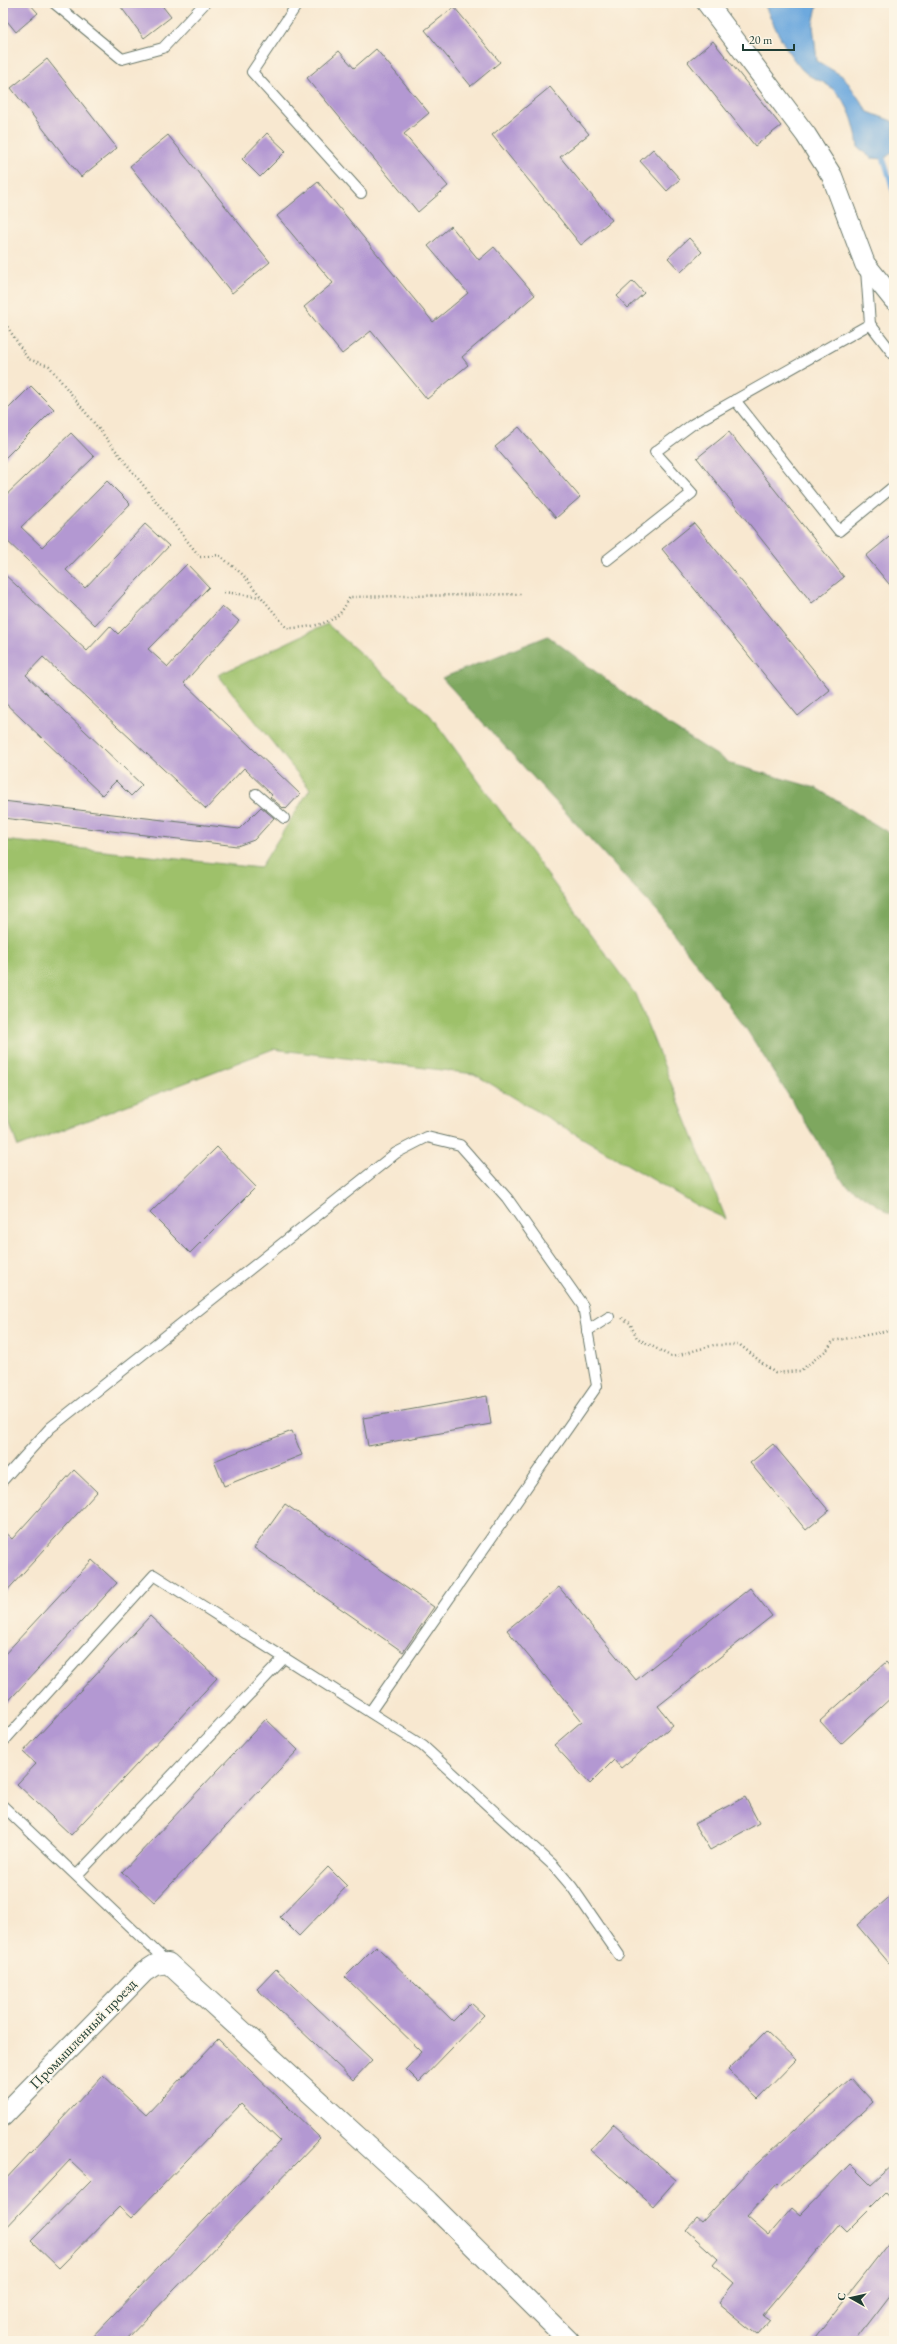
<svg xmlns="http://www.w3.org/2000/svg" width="897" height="2344" font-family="'EB Garamond',serif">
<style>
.green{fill:#9ec16b;stroke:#5e7f50}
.forest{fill:#7ea75f;stroke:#4e724a}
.water{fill:#6da9de;stroke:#467389}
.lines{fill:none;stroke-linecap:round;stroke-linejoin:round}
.stream{stroke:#6da9de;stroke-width:5}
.building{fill:#b398d2}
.service-casing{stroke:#6b796b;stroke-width:12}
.minor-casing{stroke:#6b796b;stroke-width:22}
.path{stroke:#6b796b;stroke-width:2.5;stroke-dasharray:1 3;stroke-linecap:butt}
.service{stroke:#fff;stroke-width:10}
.minor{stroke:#fff;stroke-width:20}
.labels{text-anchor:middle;stroke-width:3;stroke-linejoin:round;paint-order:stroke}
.street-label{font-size:15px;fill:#1f3d34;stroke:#fcf5e5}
</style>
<rect width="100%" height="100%" fill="#fcf5e5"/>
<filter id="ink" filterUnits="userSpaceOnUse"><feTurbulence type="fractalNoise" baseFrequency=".025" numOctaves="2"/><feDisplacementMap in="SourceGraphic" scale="8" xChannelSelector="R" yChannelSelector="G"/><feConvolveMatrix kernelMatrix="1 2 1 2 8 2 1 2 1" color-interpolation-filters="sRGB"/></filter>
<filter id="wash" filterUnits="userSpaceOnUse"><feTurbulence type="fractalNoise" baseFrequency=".012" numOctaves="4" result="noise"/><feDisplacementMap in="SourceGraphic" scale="16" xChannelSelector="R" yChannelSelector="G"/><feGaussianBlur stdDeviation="0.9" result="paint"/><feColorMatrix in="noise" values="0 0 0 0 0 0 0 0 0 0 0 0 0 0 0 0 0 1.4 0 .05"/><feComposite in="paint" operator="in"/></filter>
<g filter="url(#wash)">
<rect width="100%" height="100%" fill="#f8e8d0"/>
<polygon class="green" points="327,624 430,715 635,994 726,1219 696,1205 474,1074 273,1049 18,1147 3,1106 3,840 260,868 310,789 218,675"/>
<polygon class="forest" points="548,636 652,714 731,764 816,788 894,836 894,1216 844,1183 745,1027 658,913 442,678"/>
<path class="water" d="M764,3H827L817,6L813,25L817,61L844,77L868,112L892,121L894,124V151L884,159L871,158L858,147C855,122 848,98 826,84C820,80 812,78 807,74C790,61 772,22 764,3Z"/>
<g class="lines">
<polyline class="stream" points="882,154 894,193"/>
</g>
<g id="blocks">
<g class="building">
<polygon points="3,3 29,3 38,13 16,32 3,16"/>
<polygon points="118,3 160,3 171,17 144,38"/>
<polygon points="454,7 500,62 471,86 425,30"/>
<polygon points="713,41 781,126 755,146 688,62"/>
<polygon points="376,49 429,113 404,134 448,186 418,212 307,78 339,51 354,68"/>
<polygon points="47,59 117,148 81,177 11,88"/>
<polygon points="550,87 589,134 560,157 612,220 581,245 492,135"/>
<polygon points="267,133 286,151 260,177 242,159"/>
<polygon points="168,135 270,262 232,293 130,166"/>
<polygon points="653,149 680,179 667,191 640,161"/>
<polygon points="318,182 433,322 468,293 428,246 451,226 479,260 494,247 535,295 462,357 468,365 427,399 371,331 342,354 304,307 333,283 277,216"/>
<polygon points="689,238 702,252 681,272 668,258"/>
<polygon points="633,281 644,293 628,308 617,296"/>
<polygon points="31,386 54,409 3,460 3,414"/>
<polygon points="519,427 580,497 556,518 495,447"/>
<polygon points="729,432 844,577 812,603 697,458"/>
<polygon points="71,433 94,457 21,527 42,547 107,481 130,504 66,570 85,588 145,524 169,546 95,625 3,537 3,498"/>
<polygon points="694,523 830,690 798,716 662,549"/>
<polygon points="894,533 894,590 866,556"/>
<polygon points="187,564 209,587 148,649 168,667 222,606 239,621 184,683 300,794 286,809 284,807 283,808 270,797 272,795 244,768 206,809 43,657 26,675 142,785 131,796 116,781 102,795 3,701 3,573 87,651 110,626 118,634"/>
<polygon points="3,801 239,829 261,807 274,818 254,840 237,846 3,818"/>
<polygon points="217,1147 256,1187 190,1253 150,1213"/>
<polygon points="487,1396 491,1424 368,1446 363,1418"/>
<polygon points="292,1431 302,1455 224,1486 214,1461"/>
<polygon points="773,1444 829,1511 806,1530 750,1463"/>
<polygon points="74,1470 97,1492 3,1595 3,1531 12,1539"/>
<polygon points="285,1504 434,1607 403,1652 254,1548"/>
<polygon points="92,1560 117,1583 3,1707 3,1656"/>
<polygon points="559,1587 636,1680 750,1588 772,1616 658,1706 673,1725 621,1768 614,1760 590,1784 554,1745 582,1721 507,1630"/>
<polygon points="150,1616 217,1678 71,1835 17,1784 36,1764 23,1752"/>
<polygon points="886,1662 894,1671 894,1695 841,1744 820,1721"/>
<polygon points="266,1719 298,1750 154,1902 122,1872"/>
<polygon points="745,1797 759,1823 710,1850 694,1824"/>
<polygon points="328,1867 347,1886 299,1936 280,1917"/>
<polygon points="894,1893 894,1969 857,1925"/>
<polygon points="376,1946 453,2021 471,2003 484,2015 419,2082 406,2069 422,2052 345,1977"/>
<polygon points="276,1969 372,2060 353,2080 257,1989"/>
<polygon points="766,2031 796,2060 758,2099 728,2070"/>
<polygon points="218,2039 320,2138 125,2341 88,2341 280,2141 241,2104 131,2218 119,2207 59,2268 31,2241 91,2180 70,2160 3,2231 3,2182 103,2075 146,2115"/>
<polygon points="851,2078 873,2102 780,2187 777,2184 747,2216 769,2235 792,2208 800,2215 850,2164 871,2185 894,2164 894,2203 885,2193 846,2232 839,2225 763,2315 770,2320 757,2335 718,2303 734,2283 713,2265 718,2259 686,2230 697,2218 702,2222 748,2172"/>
<polygon points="613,2124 676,2180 653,2206 590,2150"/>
<polygon points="894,2236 894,2289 854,2341 812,2341"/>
</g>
</g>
</g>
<g filter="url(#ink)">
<use href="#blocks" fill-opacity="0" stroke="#6b796b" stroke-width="1"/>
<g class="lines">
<g class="service-casing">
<g id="service">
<polyline points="54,3 122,59 163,48 205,3"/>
<polyline points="298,3 252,72 361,193"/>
<polyline points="870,324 894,355"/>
<polyline points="735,400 839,531 894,486"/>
<polyline points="607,560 692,493 655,452 693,424 870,324 866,270"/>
<polyline points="256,794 284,818"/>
<polyline points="587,1331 609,1317"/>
<polyline points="3,1480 50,1428 396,1153 427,1137 460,1145 507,1198 583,1306 597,1386 370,1712"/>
<polyline points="3,1742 154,1575 423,1746 554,1866 572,1887 619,1955"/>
<polyline points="3,1806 168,1963"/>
<polyline points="77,1875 284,1658"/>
</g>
</g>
<g class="minor-casing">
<g id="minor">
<polyline points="707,3 806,135 832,176 865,264 894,300"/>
<polyline points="3,2116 144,1972 155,1965 168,1963 428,2201 569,2341"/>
</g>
</g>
<g class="path">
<path d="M3,320L28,359L49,366L200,557L219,555L242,574L287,628C302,628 326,626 338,615C343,611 347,602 350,597L521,594"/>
<polyline points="224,592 260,597"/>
<polyline points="622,1318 630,1323 637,1338 672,1357 714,1345 740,1345 775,1373 800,1371 828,1349 833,1341 894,1330"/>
</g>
<use href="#service" class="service"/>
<use href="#minor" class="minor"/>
</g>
</g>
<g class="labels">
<g class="street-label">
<text transform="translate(83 2034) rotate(-46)" y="5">Промышленный проезд</text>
</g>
</g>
<rect width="897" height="2344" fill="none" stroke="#fcf5e5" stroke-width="16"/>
<g transform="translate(851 2298) rotate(278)" stroke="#fcf5e5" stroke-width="3" paint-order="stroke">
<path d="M0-3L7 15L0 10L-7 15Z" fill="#1f3d34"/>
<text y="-6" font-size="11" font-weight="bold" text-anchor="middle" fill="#1f3d34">С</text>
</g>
<path d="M743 44v6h51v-6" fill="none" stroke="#1f3d34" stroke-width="2"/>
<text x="749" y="44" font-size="12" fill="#1f3d34" stroke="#fcf5e5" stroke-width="3" paint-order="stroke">20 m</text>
</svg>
